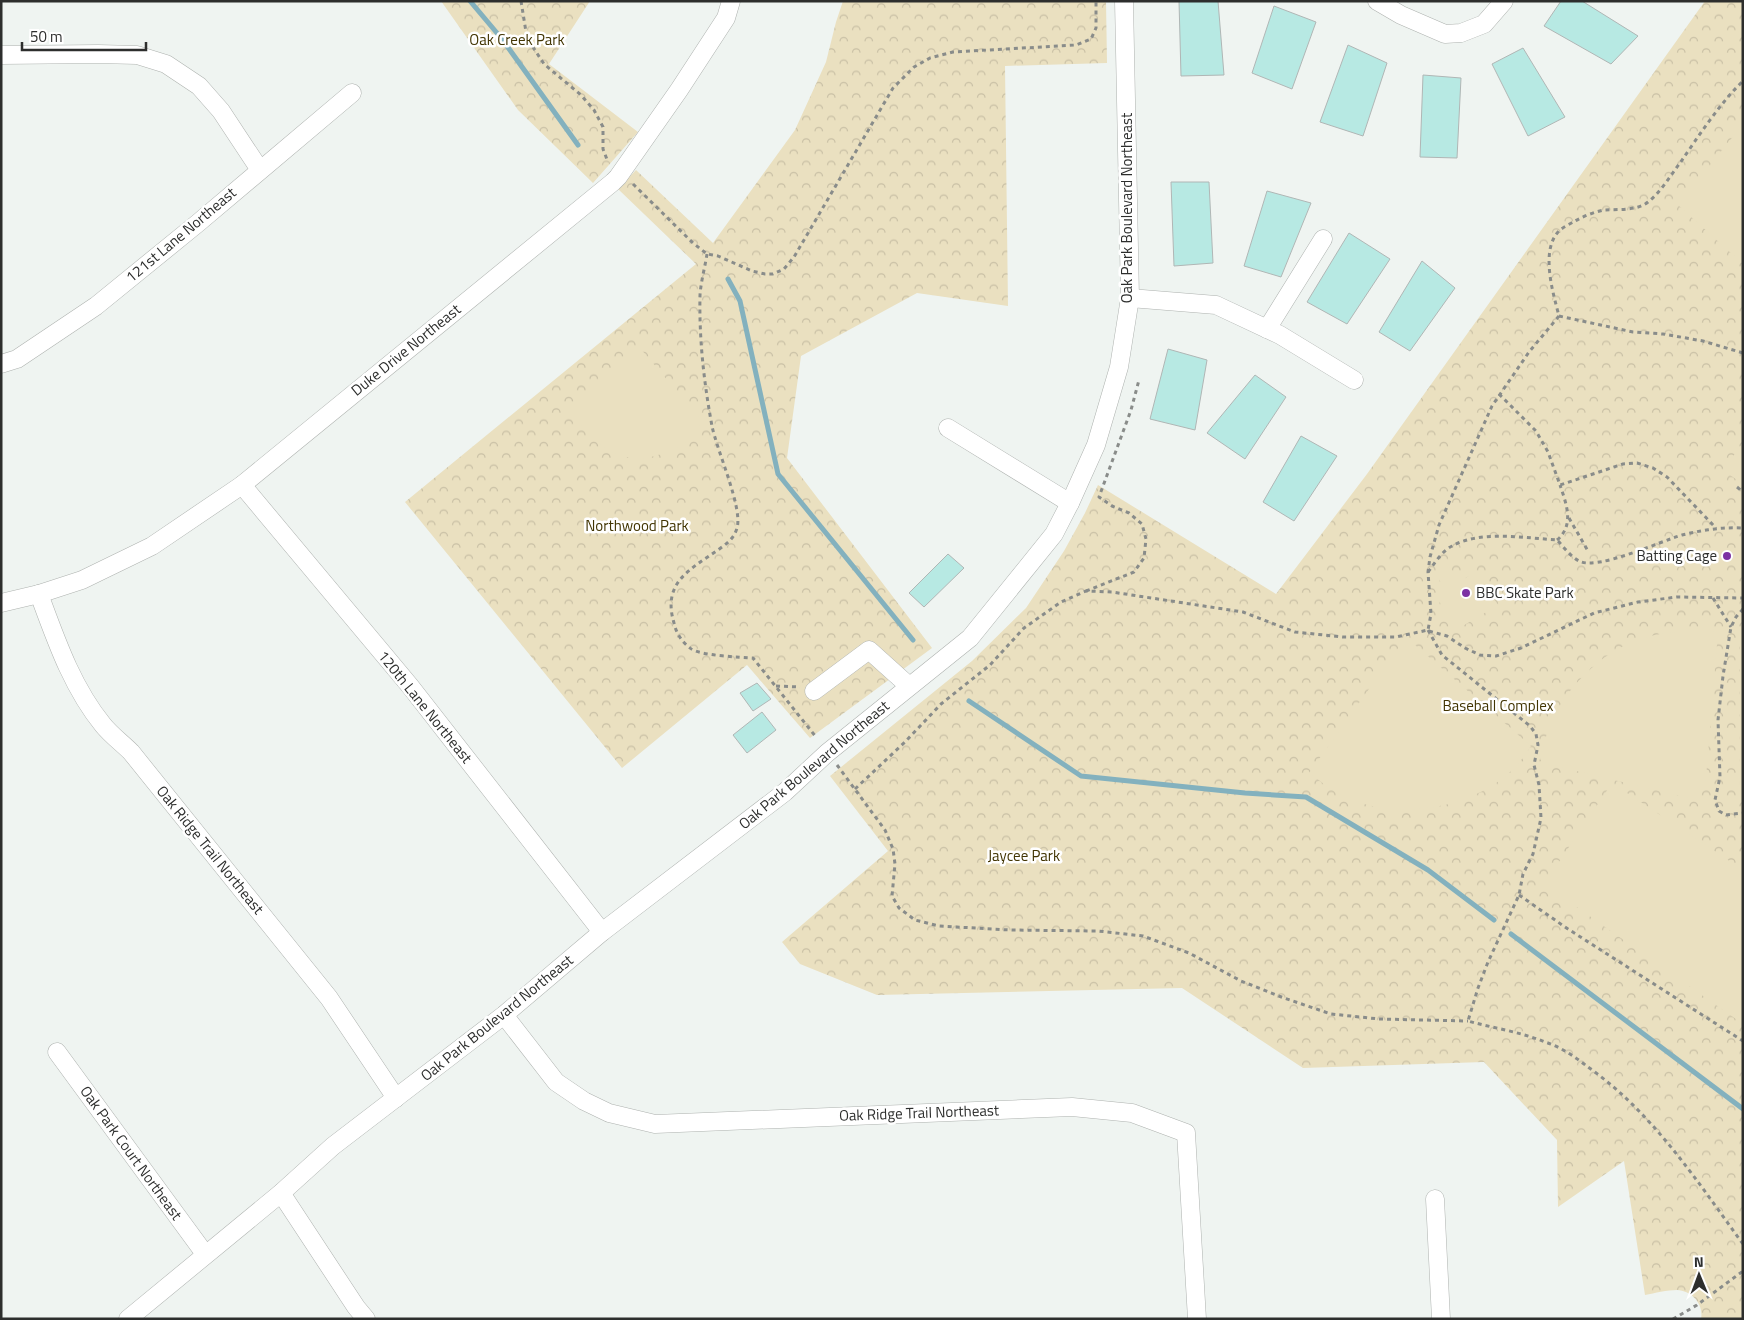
<svg xmlns="http://www.w3.org/2000/svg" width="1744" height="1320" font-family="'Titillium Web',sans-serif">
<style>
.forest{fill:url(#forest-crowns)}
.pitch{fill:#eae0c0}
.lines{fill:none;stroke-linecap:round;stroke-linejoin:round}
.stream{stroke:#83b1be;stroke-width:5}
.building{fill:#b7e9e3;stroke:#b0b6b5}
.minor-casing{stroke:#aeb2af;stroke-width:19}
.path{stroke:#898c8a;stroke-width:3;stroke-dasharray:4 4;stroke-linecap:butt}
.minor{stroke:#fff;stroke-width:18}
.poi-dot{fill:#7c31a3;stroke:#fff;stroke-width:2}
.labels{text-anchor:middle;stroke-width:5;stroke-linejoin:round;paint-order:stroke}
.park-label{font-size:15px;fill:#423503;stroke:#fff}
.street-label{font-size:15px;fill:#2d2e2d;stroke:#fff}
.poi-label{font-size:15px;fill:#2d2e2d;stroke:#fff;text-anchor:end}
</style>
<defs>
<pattern id="forest-crowns" width="20" height="18" patternUnits="userSpaceOnUse" patternTransform="scale(1.25)"><rect width="20" height="18" fill="#eae0c0"/><path d="M2 6a3 3 0 1 1 6 0M12 15a3 3 0 1 1 6 0" fill="none" stroke="#c9c0a5"/></pattern>
</defs>
<rect width="100%" height="100%" fill="#eff4f1"/>
<g class="forest">
<polygon points="441,1 590,1 549,64 638,132 593,183 518,110"/>
<polygon points="843,1 1106,1 1107,63 1005,66 1008,306 917,293 801,356 787,458 932,648 810,738 747,665 622,768 405,502 696,264 618,189 636,170 713,243 795,130 826,62 836,22"/>
<path d="M1705,1H1743V1319H1701C1704,1304 1692,1291 1677,1290C1667,1290 1655,1293 1645,1295L1624,1161L1558,1207L1557,1140L1484,1062L1303,1068L1182,988L877,995L800,964L782,942L888,851L830,776L972,661L1026,608L1064,551L1085,513L1098,485L1276,594L1367,474Z"/>
</g>
<g class="pitch">
<polygon points="1743,124 1743,264 1678,205"/>
<path d="M640,348L703,422C697,429 690,440 682,445C677,448 670,450 664,453C621,470 594,443 570,412Z"/>
<polygon points="1743,443 1743,484 1727,473 1734,455"/>
<polygon points="1743,548 1743,562 1711,563 1710,549"/>
<polygon points="1444,559 1459,582 1475,572 1498,605 1456,630 1436,596 1446,590 1435,574"/>
<path d="M1693,630L1718,632L1705,790L1693,799L1543,763L1540,759C1543,749 1545,739 1548,730C1562,691 1601,651 1641,639C1658,633 1676,632 1693,630Z"/>
<polygon points="1743,631 1743,793 1739,793 1740,640"/>
<path d="M1415,645L1531,746C1527,752 1522,759 1517,765C1475,811 1391,823 1337,793C1327,787 1318,779 1309,773L1399,647Z"/>
<polygon points="1612,783 1743,870 1743,1024 1544,884"/>
</g>
<g class="lines">
<g class="stream">
<polyline points="470,1 502,39 578,145"/>
<polyline points="728,279 740,301 778,474 913,640"/>
<polyline points="969,701 1081,776 1245,793 1306,797 1428,870 1494,920"/>
<polyline points="1511,934 1743,1109"/>
</g>
</g>
<g class="building">
<polygon points="1179,1 1218,1 1224,75 1181,76"/>
<polygon points="1561,1 1582,1 1638,36 1611,64 1544,26"/>
<polygon points="1274,6 1316,22 1292,89 1252,73"/>
<polygon points="1348,45 1387,63 1363,136 1320,122"/>
<polygon points="1523,48 1565,117 1528,136 1492,64"/>
<polygon points="1423,75 1461,78 1457,158 1420,157"/>
<polygon points="1171,182 1209,182 1213,263 1174,266"/>
<polygon points="1267,191 1311,203 1281,277 1244,266"/>
<polygon points="1349,233 1390,259 1347,324 1307,302"/>
<polygon points="1422,261 1455,288 1410,351 1379,332"/>
<polygon points="1168,349 1207,360 1195,430 1150,419"/>
<polygon points="1255,375 1286,397 1245,459 1207,433"/>
<polygon points="1301,436 1337,456 1294,521 1263,502"/>
<polygon points="948,554 964,568 924,607 909,593"/>
<polygon points="757,683 771,699 753,711 740,693"/>
<polygon points="762,712 776,730 747,753 733,735"/>
</g>
<g class="lines">
<g class="minor-casing">
<g id="minor">
<polyline points="1377,1 1401,15 1445,34 1461,33 1484,24 1504,1"/>
<polyline points="1,55 98,54 137,55 166,64 199,86 221,111 260,170"/>
<polyline points="1130,298 1216,305 1280,335 1354,380"/>
<polyline points="1267,329 1323,239"/>
<polyline points="1,364 17,359 96,306 198,223 352,93"/>
<polyline points="948,428 1070,503"/>
<polyline points="242,485 410,686 602,932"/>
<path d="M39,594C56,640 72,687 103,725C111,735 122,743 131,752L329,998L396,1098"/>
<polyline points="1,603 39,594 82,580 152,546 242,485 613,182 618,177 679,90 726,18 731,1"/>
<polyline points="814,691 869,650 909,686"/>
<polyline points="504,1015 556,1082 584,1101 609,1113 655,1124 1072,1107 1132,1113 1186,1133 1197,1319"/>
<polyline points="57,1052 205,1254"/>
<polyline points="281,1193 356,1307 366,1319"/>
<polyline points="1435,1199 1441,1319"/>
<polyline points="128,1319 281,1193 333,1146 504,1015 602,932 785,792 827,753 970,638 1054,534 1070,503 1096,445 1119,367 1130,298 1124,1"/>
</g>
</g>
<g class="path">
<polyline points="521,1 527,38 544,64 581,95 594,110 603,127 603,149 608,162"/>
<polyline points="633,184 693,243 707,254 718,256 752,271 765,274 773,274 784,269 794,257 893,88 914,67 930,58 953,52 1076,45 1091,39 1096,28 1096,1"/>
<path d="M707,254C705,267 701,281 700,295C699,339 704,383 712,426C717,451 743,508 737,528C734,539 726,544 718,550C689,570 662,583 674,623C676,633 682,642 690,648C699,656 740,657 753,658L816,737"/>
<polyline points="1559,316 1633,332 1663,334 1703,341 1743,353"/>
<polyline points="1499,394 1536,431 1548,452 1560,485 1623,464 1637,463 1653,468 1667,477 1716,528"/>
<polyline points="1737,487 1743,492"/>
<polyline points="1569,518 1588,551"/>
<path d="M1557,540C1575,525 1566,503 1560,485"/>
<path d="M1428,572C1435,563 1442,551 1452,546C1480,530 1526,538 1557,540C1563,546 1571,557 1579,561C1597,571 1661,541 1682,535C1702,530 1722,527 1743,528"/>
<polyline points="1086,591 1134,572 1144,558 1146,539 1142,524 1129,513 1112,506 1099,497 1131,410 1139,380"/>
<polyline points="1713,598 1731,627"/>
<polyline points="1743,609 1736,617 1731,627 1723,676 1718,720 1720,777 1715,800 1719,811 1726,815 1743,813"/>
<path d="M1428,630L1442,655L1530,726L1536,734L1538,745L1534,765L1539,785L1541,818L1533,854L1523,874L1519,895L1488,962L1478,988L1468,1021C1493,1028 1521,1032 1545,1042C1561,1047 1575,1057 1588,1067C1653,1113 1697,1181 1743,1244"/>
<polyline points="1429,631 1447,636 1465,648 1480,655 1496,656 1521,648 1594,613 1638,602 1677,597 1743,598"/>
<polyline points="776,686 800,687"/>
<polyline points="837,765 885,830 893,849 895,864 892,896 899,908 915,920 939,926 1010,930 1098,931 1143,936 1189,953 1241,981 1284,998 1331,1014 1379,1019 1468,1021"/>
<path d="M855,789L905,742L941,704L990,665L1024,628L1061,602L1086,591L1112,592L1243,612L1295,632L1343,637H1396L1428,630L1431,614L1428,572L1430,557L1439,525L1492,406L1529,352L1559,316C1553,293 1540,250 1559,231C1563,227 1570,224 1575,221C1584,216 1594,212 1604,210C1618,209 1637,211 1648,202C1661,192 1670,176 1680,163C1698,137 1720,103 1743,81"/>
<polyline points="1519,895 1568,929 1743,1041"/>
<polyline points="1673,1319 1697,1305 1743,1271"/>
</g>
<use href="#minor" class="minor"/>
</g>
<g class="poi-dot">
<circle cx="1727" cy="556" r="5"/>
<circle cx="1466" cy="593" r="5"/>
</g>
<g class="labels">
<g class="park-label">
<text x="517" y="45">Oak Creek Park</text>
<text x="637" y="531">Northwood Park</text>
<text x="1498" y="711">Baseball Complex</text>
<text x="1024" y="861">Jaycee Park</text>
</g>
<g class="street-label">
<text transform="translate(1127 208) rotate(-90)" y="5">Oak Park Boulevard Northeast</text>
<text transform="translate(181 235) rotate(-40)" y="5">121st Lane Northeast</text>
<text transform="translate(406 350) rotate(-39)" y="5">Duke Drive Northeast</text>
<text transform="translate(425 707) rotate(51)" y="5">120th Lane Northeast</text>
<text transform="translate(814 765) rotate(-40)" y="5">Oak Park Boulevard Northeast</text>
<text transform="translate(210 850) rotate(51)" y="5">Oak Ridge Trail Northeast</text>
<text transform="translate(497 1018) rotate(-39)" y="5">Oak Park Boulevard Northeast</text>
<text transform="translate(919 1113) rotate(-2)" y="5">Oak Ridge Trail Northeast</text>
<text transform="translate(131 1153) rotate(54)" y="5">Oak Park Court Northeast</text>
</g>
<g class="poi-label">
<text x="1717" y="561">Batting Cage</text>
<text x="1476" y="598" text-anchor="start">BBC Skate Park</text>
</g>
</g>
<rect width="1744" height="1320" fill="none" stroke="#2d2e2d" stroke-width="5"/>
<g transform="translate(1699 1275) rotate(359)" stroke="#ffffff" stroke-width="4" paint-order="stroke">
<path d="M0-4L9 19L0 12L-9 19Z" fill="#2d2e2d"/>
<text y="-8" font-size="14" font-weight="bold" text-anchor="middle" fill="#2d2e2d">N</text>
</g>
<path d="M22 42v8h124v-8" fill="none" stroke="#2d2e2d" stroke-width="2.5"/>
<text x="30" y="42" font-size="15" fill="#2d2e2d" stroke="#ffffff" stroke-width="4" paint-order="stroke">50 m</text>
</svg>
